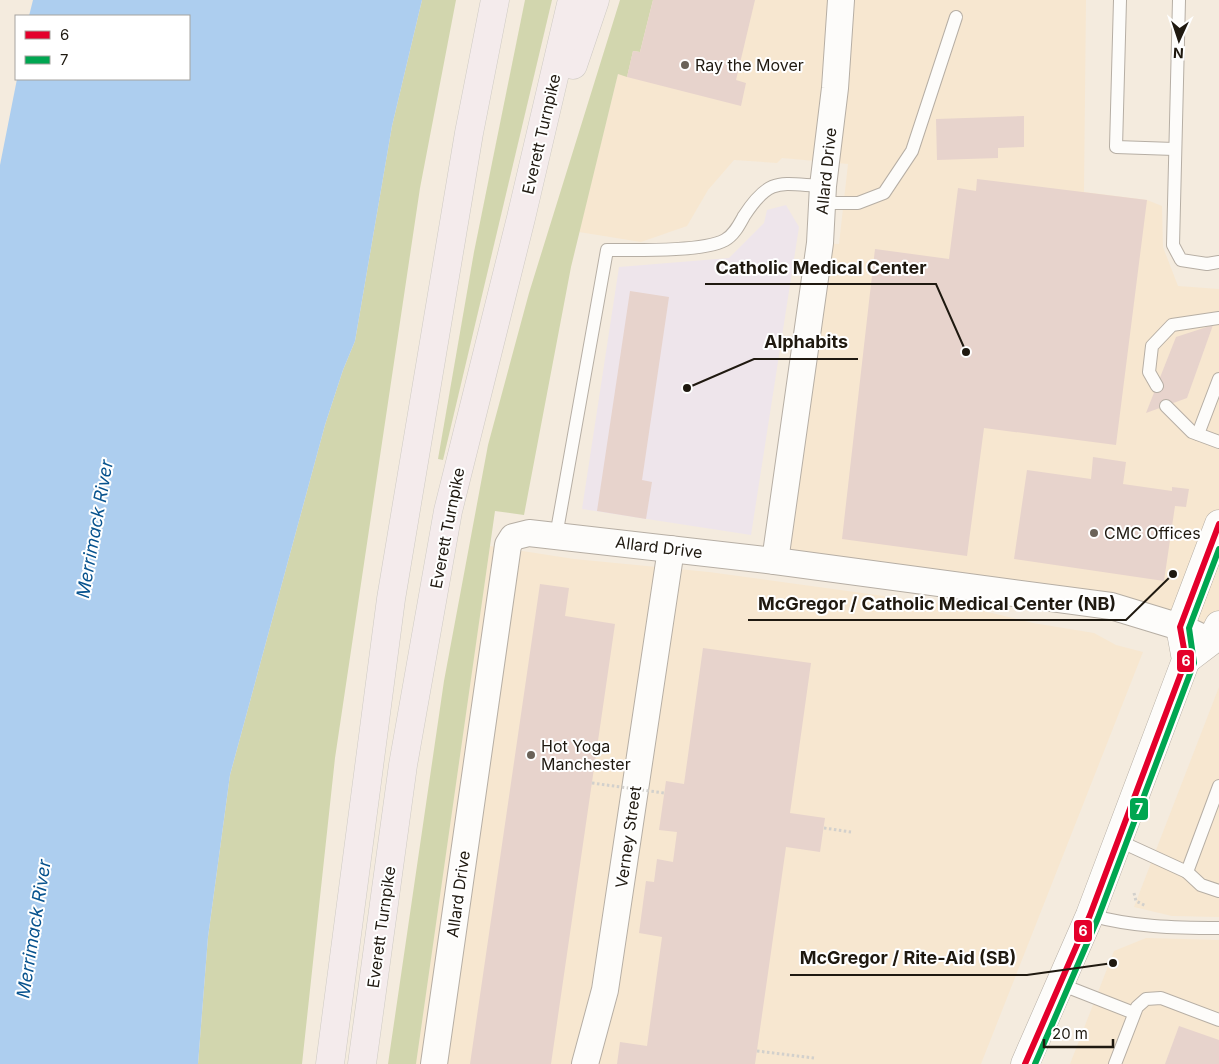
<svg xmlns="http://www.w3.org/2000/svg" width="1219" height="1064" font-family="Inter,sans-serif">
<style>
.built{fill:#f7e7d0}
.education{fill:#eee5eb}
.green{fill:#d2d6ae}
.water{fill:#adceef}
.building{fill:#e7d3cc}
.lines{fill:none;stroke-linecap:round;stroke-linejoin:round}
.service-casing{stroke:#b6aea4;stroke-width:14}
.minor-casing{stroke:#b6aea4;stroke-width:28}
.secondary-casing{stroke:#b6aea4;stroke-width:29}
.motorway-casing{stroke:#cecac3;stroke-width:29}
.path{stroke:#d2d0cc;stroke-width:3;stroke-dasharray:2.5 2.5;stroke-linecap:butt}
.service{stroke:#fdfcfa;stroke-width:12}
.minor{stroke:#fdfcfa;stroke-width:26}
.secondary{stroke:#fdfcfa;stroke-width:28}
.motorway{stroke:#f4ebec;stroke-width:28}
.path-bridge{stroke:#d2d0cc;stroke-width:3;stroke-dasharray:2.5 2.5;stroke-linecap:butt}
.bus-1-casing{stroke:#fff;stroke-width:10}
.bus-2-casing{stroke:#fff;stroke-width:10}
.bus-1{stroke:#e4002b;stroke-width:6}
.bus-2{stroke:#00a651;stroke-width:6}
.poi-dot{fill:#6a6258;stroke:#fff;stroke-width:2}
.labels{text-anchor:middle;stroke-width:4;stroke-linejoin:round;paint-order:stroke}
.poi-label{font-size:16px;fill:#1f1910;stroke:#fff;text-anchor:start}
.street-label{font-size:16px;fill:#1f1910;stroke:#fff}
.water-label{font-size:18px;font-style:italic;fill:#08538e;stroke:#fff}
.leader{fill:none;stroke:#1f1910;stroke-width:2}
.callout-dot{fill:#1f1910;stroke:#fff;stroke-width:2}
.callout-label{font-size:18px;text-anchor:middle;font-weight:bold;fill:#1f1910;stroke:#fff;stroke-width:4;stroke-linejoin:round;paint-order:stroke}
.line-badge{stroke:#fff;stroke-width:2}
.badge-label{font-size:14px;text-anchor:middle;font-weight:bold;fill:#fff}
</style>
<rect width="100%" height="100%" fill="#f4ebde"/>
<g class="built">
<polygon points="653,0 1086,0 1084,192 1147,200 1162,206 1163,247 1178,286 1219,289 1219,654 1184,616 775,561 820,243 839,244 848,164 782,158 777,163 734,160 708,190 687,226 641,242 579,232 618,74 633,51 640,52"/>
<polygon points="490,546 574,559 709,572 971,608 1033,623 1094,633 1116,645 1143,652 981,1064 416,1064"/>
<polygon points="1219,687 1219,917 1172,916 1134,907"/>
<polygon points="1146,938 1219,940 1219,1064 1070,1064 1114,951"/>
</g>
<polygon class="education" points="786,205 799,227 751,535 582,509 619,267 729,258 764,223 767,210"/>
<g class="green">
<polygon points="422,0 456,0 420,188 335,758 302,1064 198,1064 208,937 230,775 325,425 343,370 355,341 392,126"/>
<polygon points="525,0 552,0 443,460 438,459 474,252"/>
<polygon points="620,0 653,0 640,52 633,51 627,77 618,74 571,267 524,515 495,511 416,1064 388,1064 444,681 488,445 529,293"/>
</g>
<polygon class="water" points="33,0 422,0 392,126 355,341 343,370 325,425 230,775 208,937 198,1064 0,1064 0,165 17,79 189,79 189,16 29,16"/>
<g class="building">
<polygon points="653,0 755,0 736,80 746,83 741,106 627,77 633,51 640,52"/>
<polygon points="1024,116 1024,147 998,148 998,158 937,160 936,119"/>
<polygon points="977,179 1147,200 1116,445 984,428 967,556 842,539 875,249 949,259 958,188 976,191"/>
<polygon points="630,291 669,297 642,480 652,482 646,519 597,511"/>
<polygon points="1213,325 1187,398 1146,413 1176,337"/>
<polygon points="1093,457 1126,462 1123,484 1172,491 1172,487 1189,489 1186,507 1175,506 1164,581 1014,559 1027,470 1091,479"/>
<polygon points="540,584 569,588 565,616 615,624 551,1064 470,1064"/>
<polygon points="703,648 811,663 790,813 825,818 820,852 786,847 755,1064 617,1064 620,1042 647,1046 662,937 639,933 646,881 654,882 657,859 673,862 677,832 659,830 666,781 684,784"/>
<polygon points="1179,1026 1219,1040 1219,1064 1165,1064"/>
</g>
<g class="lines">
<g class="service-casing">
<g id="service">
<polyline points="1120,0 1116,147 1174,149"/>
<polyline points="1179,0 1173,245 1181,260 1207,264 1219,262"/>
<polyline points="822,203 858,203 884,193 912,151 956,17"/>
<polyline points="1157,386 1149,372 1152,346 1172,325 1219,318"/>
<polyline points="1166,406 1192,432 1219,442"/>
<polyline points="1198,434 1219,379"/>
<path d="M556,536L607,250C633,250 704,252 725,240C734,235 739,225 744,216C770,176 780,184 823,186"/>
<polyline points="1117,840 1187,872 1219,786"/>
<polyline points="1187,872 1201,885 1219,891"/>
<path d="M1090,915C1132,927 1175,928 1219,928"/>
<polyline points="1060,984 1134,1013"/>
<polyline points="1115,1064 1137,1007 1146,999 1161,998 1219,1020"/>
</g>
</g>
<g class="minor-casing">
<g id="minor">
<polyline points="775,561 1111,606 1180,627 1199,636"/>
<polyline points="434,1064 508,545 513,537 529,533 775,561 820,243 823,186 835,88 841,0"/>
<polyline points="585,1064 605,990 671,549"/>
</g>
</g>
<g class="secondary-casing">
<g id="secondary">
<polyline points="1186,660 1211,641 1219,625"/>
<polyline points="1025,1064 1090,915 1186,660 1180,627 1219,524"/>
</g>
</g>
<g class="motorway-casing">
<g id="motorway">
<polyline points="573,65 595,0"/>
<polyline points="330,1064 391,599 469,133 495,0"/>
<polyline points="362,1064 403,765 448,511 521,218 572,0"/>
</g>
</g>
<g class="path">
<polyline points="824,828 851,832"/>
<polyline points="1134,893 1136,901 1146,906"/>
<polyline points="757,1051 814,1058"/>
</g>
<use href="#service" class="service"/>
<use href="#minor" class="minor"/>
<use href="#secondary" class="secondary"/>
<use href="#motorway" class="motorway"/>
<polyline class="path-bridge" points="592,783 664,793"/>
<g class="bus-1-casing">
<polyline id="bus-1" points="1025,1064 1090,915 1186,660 1180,627 1219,524"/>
</g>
<g class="bus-2-casing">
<polyline id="bus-2" points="1035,1064 1098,918 1194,663 1189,628 1219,549"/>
</g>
<use href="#bus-1" class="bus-1"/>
<use href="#bus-2" class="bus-2"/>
</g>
<g class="poi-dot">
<circle cx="685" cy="65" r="5"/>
<circle cx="1094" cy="533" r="5"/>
<circle cx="531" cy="755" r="5"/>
</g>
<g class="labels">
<g class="poi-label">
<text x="695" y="71">Ray the Mover</text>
<text x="1104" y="539">CMC Offices</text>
<text x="541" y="752">Hot Yoga<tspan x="541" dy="18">Manchester</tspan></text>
</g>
<g class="street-label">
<text transform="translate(541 134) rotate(-77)" y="6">Everett Turnpike</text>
<text transform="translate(826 171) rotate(-84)" y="6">Allard Drive</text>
<text transform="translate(447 528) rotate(-79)" y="6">Everett Turnpike</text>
<text transform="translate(659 547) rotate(7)" y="6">Allard Drive</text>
<text transform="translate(628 837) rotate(-82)" y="6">Verney Street</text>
<text transform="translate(458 894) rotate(-82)" y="6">Allard Drive</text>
<text transform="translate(381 927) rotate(-82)" y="6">Everett Turnpike</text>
</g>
<g class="water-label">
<text transform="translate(95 529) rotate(-80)" y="6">Merrimack River</text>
<text transform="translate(34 929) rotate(-81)" y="6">Merrimack River</text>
</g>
</g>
<path class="leader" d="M966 352L936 284H705M687 388L754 359H858M1173 574L1126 620H748M1113 963L1027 975H790"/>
<g class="callout-dot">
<circle cx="966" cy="352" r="5"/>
<circle cx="687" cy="388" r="5"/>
<circle cx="1173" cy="574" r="5"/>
<circle cx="1113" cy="963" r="5"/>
</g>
<g class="callout-label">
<text x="821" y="274">Catholic Medical Center</text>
<text x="806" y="348">Alphabits</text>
<text x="937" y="610">McGregor / Catholic Medical Center (NB)</text>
<text x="908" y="964">McGregor / Rite-Aid (SB)</text>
</g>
<g class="line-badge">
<rect x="1176" y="649" width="19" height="24" rx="5" fill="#e4002b"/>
<rect x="1129" y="797" width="20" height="24" rx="5" fill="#00a651"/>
<rect x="1073" y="919" width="20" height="24" rx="5" fill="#e4002b"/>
</g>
<g class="badge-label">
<text x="1186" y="666">6</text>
<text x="1139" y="814">7</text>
<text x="1083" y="936">6</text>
</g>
<rect x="15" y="15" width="175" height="65" fill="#ffffff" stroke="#a5a39f"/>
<rect x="25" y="31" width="25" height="8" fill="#e4002b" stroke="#a5a39f"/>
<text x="60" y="40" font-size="15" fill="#1f1910">6</text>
<rect x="25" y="56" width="25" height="8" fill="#00a651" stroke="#a5a39f"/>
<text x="60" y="65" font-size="15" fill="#1f1910">7</text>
<g transform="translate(1179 40) rotate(183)" stroke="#ffffff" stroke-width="4" paint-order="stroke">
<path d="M0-4L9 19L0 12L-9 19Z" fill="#1f1910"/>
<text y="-8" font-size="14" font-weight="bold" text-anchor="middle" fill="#1f1910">N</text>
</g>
<path d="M1044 1039v8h69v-8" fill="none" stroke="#1f1910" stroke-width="2.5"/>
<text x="1052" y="1039" font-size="15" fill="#1f1910" stroke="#ffffff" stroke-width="4" paint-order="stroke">20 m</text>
</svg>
